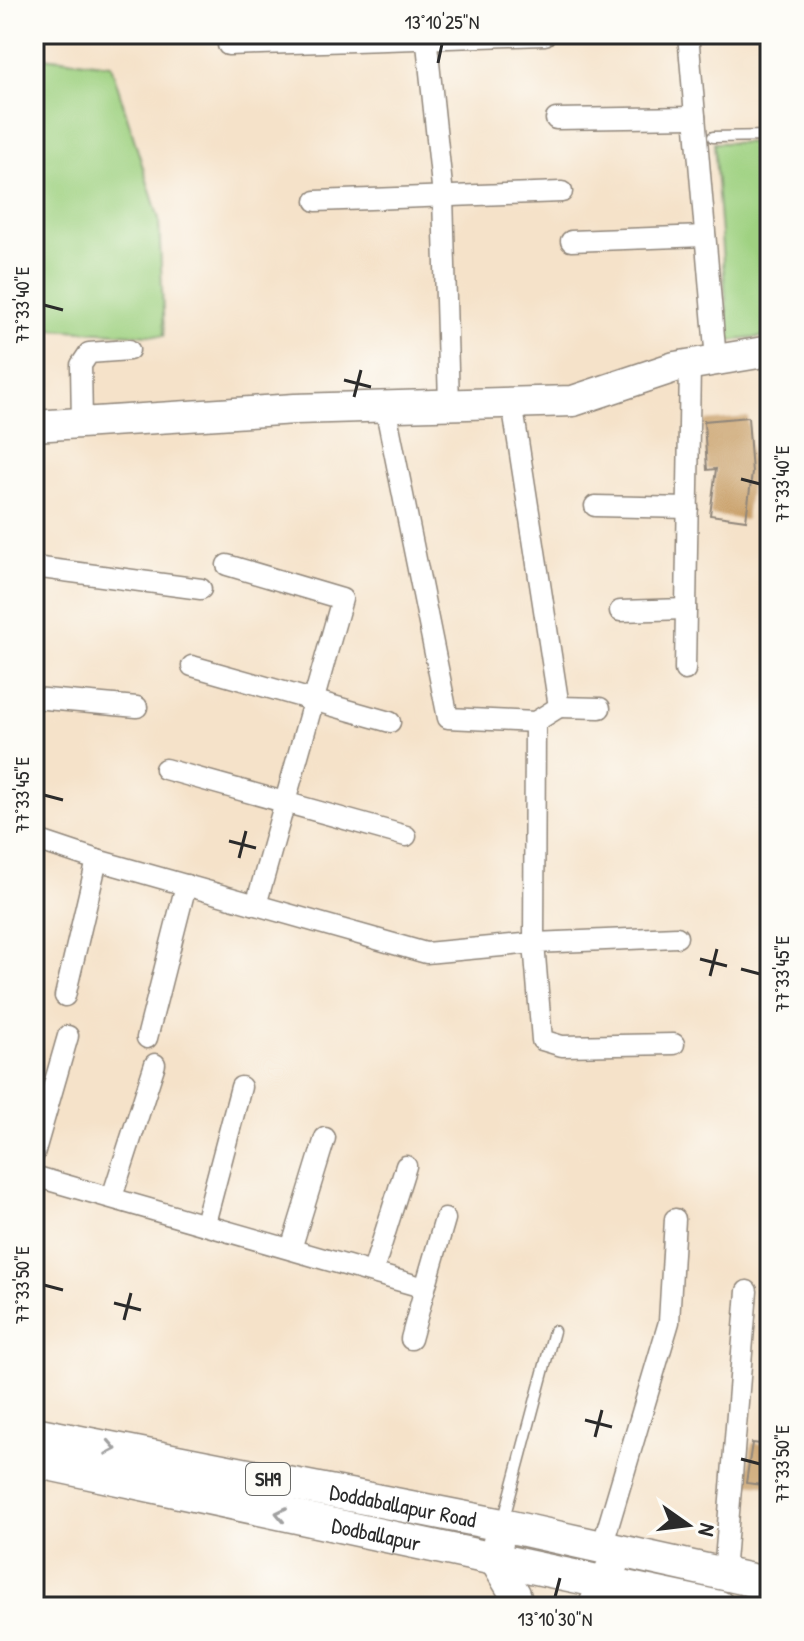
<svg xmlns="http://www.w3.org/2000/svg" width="804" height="1641" font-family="'Patrick Hand',sans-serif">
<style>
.green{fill:#9fd181;stroke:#657e56;stroke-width:2}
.building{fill:#c9a06b}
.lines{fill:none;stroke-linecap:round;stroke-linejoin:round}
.lane-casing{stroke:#90867a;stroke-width:13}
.street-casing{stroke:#90867a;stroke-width:23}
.secondary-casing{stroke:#90867a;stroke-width:33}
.primary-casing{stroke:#90867a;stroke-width:35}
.lane{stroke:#fff;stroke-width:10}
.street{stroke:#fff;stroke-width:20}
.secondary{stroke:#fff;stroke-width:30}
.primary{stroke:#fff;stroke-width:32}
.oneway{stroke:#a0a0a0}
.ticks{fill:none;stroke:#2b2b2b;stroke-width:3}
.labels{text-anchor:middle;stroke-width:6;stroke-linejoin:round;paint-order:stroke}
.shield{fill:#fdfcf7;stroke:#6a6a68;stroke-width:2}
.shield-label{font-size:20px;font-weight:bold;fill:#2b2b2b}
.street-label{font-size:22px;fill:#2b2b2b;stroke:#fdfcf7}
.neatline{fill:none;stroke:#2b2b2b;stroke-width:3}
.ticks-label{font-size:20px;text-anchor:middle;fill:#2b2b2b}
</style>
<rect width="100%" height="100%" fill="#fdfcf7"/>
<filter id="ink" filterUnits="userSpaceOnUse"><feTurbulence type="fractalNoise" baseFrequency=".0125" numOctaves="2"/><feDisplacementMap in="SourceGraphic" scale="16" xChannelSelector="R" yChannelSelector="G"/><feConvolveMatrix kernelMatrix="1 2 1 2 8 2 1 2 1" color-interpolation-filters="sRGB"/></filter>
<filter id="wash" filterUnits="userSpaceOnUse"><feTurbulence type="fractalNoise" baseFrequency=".006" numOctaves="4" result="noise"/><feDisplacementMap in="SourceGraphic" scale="32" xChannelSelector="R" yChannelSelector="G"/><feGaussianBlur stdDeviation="1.8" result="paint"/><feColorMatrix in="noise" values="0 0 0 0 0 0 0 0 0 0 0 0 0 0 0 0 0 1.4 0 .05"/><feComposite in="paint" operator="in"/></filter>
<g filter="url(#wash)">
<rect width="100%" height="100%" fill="#f5e2c9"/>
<g class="green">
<polygon points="34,56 111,65 159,219 164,336 34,328"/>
<polygon points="770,142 770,336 729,341 714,143"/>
</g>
<g id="blocks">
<g class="building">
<polygon points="748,417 752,473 746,520 710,515 716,469 707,470 704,421"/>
<polygon points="752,1443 770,1445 770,1486 746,1483"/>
</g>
</g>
</g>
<g filter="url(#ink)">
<use href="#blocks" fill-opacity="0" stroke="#90867a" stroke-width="2"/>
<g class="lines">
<g class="lane-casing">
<g id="lane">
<polyline points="713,137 770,136"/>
<polyline points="503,1522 554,1331"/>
</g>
</g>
<g class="street-casing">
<g id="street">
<polyline points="426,34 443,196 449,404"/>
<polyline points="688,34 716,360"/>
<polyline points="228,45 545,35"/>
<polyline points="556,119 695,117"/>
<polyline points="316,201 562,192"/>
<polyline points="571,241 705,236"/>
<polyline points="385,406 448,718 535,722 559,707 512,402"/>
<polyline points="82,423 81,365 89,353 129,350"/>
<polyline points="595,506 688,508"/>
<polyline points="227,565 342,599 256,905"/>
<polyline points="34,567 201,589"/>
<polyline points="620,611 686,609"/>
<polyline points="192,666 390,722"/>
<polyline points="685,670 690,365"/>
<polyline points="34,698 137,707"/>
<polyline points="559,707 600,708"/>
<polyline points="165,769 406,836"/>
<polyline points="34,839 97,860 426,953 534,943 535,722"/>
<polyline points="65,996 97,860"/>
<polyline points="147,1038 186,885"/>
<polyline points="674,1044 562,1046 542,1040 534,943 677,937"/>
<polyline points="34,1154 68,1036"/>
<polyline points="34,1176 425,1288 445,1219"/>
<polyline points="112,1197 155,1064"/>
<polyline points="205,1223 241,1087"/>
<polyline points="291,1249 325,1138"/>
<polyline points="373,1271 406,1166"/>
<polyline points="411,1339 425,1288"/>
<polyline points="602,1547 669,1322 675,1219"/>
<polyline points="724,1574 747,1291"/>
</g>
</g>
<g class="secondary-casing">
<g id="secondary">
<polyline points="34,426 295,409 573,401 675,367 770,351"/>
<polyline points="502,1525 494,1559 515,1594 519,1607"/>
<polyline points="593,1607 619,1551"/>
</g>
</g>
<g class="primary-casing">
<g id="primary">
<path id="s1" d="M34,1433L502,1525L770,1584"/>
<path id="s2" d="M34,1461L719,1607"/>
</g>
</g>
<use href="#lane" class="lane"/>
<use href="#street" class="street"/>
<use href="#secondary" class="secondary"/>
<use href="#primary" class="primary"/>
</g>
<defs><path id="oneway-chevron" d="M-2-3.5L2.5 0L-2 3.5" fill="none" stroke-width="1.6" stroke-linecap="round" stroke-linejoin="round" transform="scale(2)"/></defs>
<g class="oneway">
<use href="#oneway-chevron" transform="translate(111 1448) rotate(11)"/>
<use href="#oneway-chevron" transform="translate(281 1514) rotate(-168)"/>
</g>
</g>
<path class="ticks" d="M438,63L442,44M44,305L63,310M344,380L371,387M354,397L361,370M741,479L760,484M44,795L63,800M229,841L256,848M239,858L246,831M700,959L727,966M741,969L760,974M710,976L717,949M44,1285L63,1290M114,1303L141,1310M124,1320L131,1293M585,1420L612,1427M595,1437L602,1410M741,1459L760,1464M555,1597L560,1578"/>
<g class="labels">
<rect class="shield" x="246" y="1463" width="44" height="32" rx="6"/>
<g class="shield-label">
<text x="268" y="1486">SH9</text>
</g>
<g class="street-label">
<text dy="8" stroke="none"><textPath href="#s1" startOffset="376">Doddaballapur Road</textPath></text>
<text dy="8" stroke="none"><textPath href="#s2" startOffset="350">Dodballapur</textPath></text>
</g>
</g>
<rect width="804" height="1641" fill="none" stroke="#fdfcf7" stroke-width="88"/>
<g transform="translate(688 1525) rotate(104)" stroke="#fdfcf7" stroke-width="6" paint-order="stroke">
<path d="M0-6L14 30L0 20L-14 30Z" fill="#2b2b2b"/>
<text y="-12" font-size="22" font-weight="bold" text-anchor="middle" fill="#2b2b2b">N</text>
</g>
<rect x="44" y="44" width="716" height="1553" class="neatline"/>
<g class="ticks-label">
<text x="442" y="29">13°10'25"N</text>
<text transform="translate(22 305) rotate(-90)" y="7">77°33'40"E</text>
<text transform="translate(782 484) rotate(-90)" y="7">77°33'40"E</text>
<text transform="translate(22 795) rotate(-90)" y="7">77°33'45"E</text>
<text transform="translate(782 974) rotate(-90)" y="7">77°33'45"E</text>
<text transform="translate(22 1285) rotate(-90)" y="7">77°33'50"E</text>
<text transform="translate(782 1464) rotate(-90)" y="7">77°33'50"E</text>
<text x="555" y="1626">13°10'30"N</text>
</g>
</svg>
